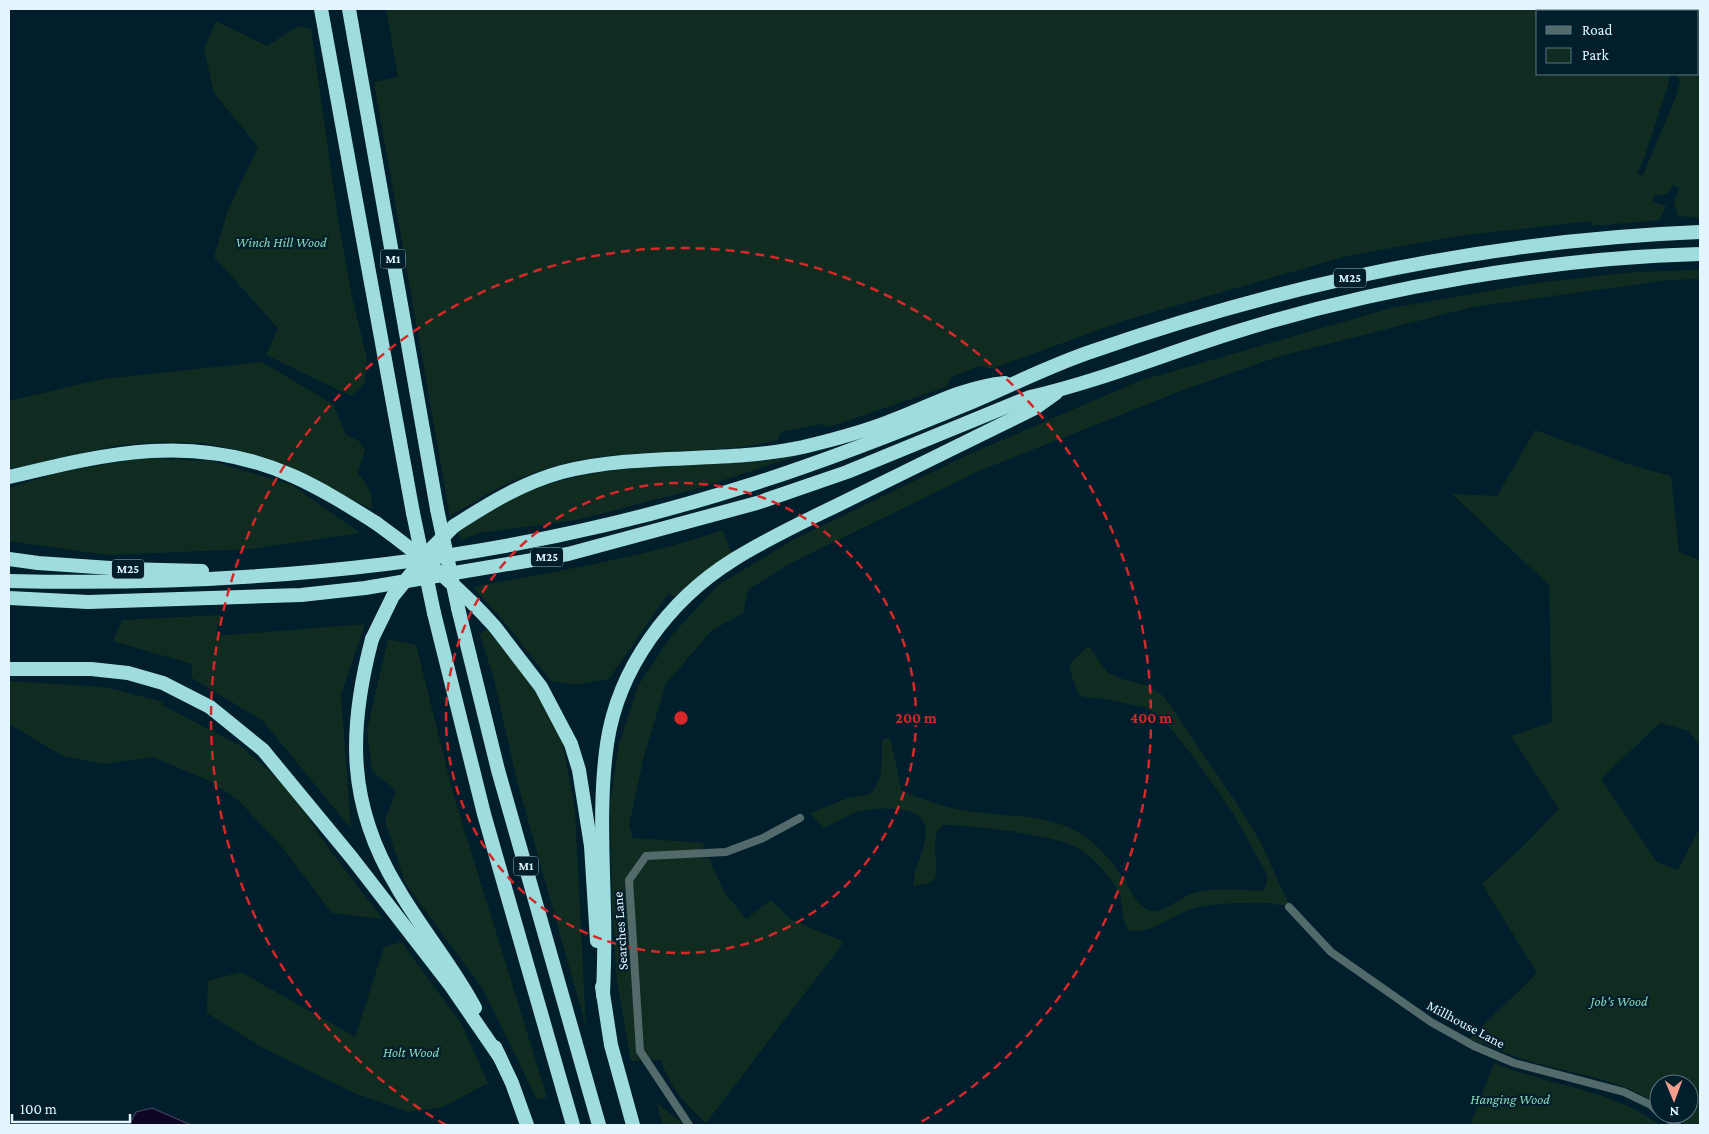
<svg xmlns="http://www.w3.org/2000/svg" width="1709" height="1134" font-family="'Crimson Pro',serif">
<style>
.green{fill:#102c21}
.water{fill:#0f0524;stroke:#4f4d65}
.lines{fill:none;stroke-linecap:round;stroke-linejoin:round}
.minor{stroke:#536a6a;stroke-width:8}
.motorway{stroke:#9fdcdd;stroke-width:14}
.motorway-bridge{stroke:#9fdcdd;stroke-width:14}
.ring{fill:none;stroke:#d62828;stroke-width:2.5;stroke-dasharray:9 6}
.labels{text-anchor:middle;stroke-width:4.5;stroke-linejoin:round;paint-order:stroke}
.shield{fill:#001e2c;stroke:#9fb4bf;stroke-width:1}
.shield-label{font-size:12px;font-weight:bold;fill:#e3f5fe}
.park-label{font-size:14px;font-style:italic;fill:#89d7b5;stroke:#001e2c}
.street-label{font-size:14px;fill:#e3f5fe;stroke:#001e2c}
.centre{fill:#d62828;stroke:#001e2c;stroke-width:2.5}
.ring-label{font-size:15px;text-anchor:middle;font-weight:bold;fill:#d62828;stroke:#001e2c;stroke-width:4.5;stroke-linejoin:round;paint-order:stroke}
</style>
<rect width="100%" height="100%" fill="#001e2c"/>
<g class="green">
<path d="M386,9H1642L1643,11H1538V74H1670L1668,85L1643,162L1636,175H1643L1677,94L1680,81L1675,74H1698V11H1648L1646,9H1700V218L1678,216L1674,203L1679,188L1673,185C1667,195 1665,196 1654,195L1653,202L1666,206L1660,220L1592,226L1591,221L1459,236L1347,256L1126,320L991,369L980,366L950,378L946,387L829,427L821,424L781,432L778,440C726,453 672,450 619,455C569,459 522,473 479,499C470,505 458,510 450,517L374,82L398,77Z"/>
<polygon points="216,21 267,46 298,26 311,29 338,219 352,297 367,359 365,383 351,396 266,355 278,328 214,257 228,210 258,147 214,93 204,49"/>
<path d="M1700,270V279L1670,280L1473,307L1277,357L1186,389L979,471L789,564L748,590L743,613L711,631L666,684L644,756L629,825L633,838L704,843L701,858H709L723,890L746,919L771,900L790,919L844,942L706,1123C684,1102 671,1090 661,1060L631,1061L617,982L612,909L610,803L619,744L638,686L672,635L718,585L793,540L965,456L1139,381L1391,308L1535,283L1633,272Z"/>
<polygon points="262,362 333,404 346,435 359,441 365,449 358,473 371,492 372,509 280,464 242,451 203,443 162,442 120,445 9,469 9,401 102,379"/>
<path d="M1535,430L1631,465L1671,476L1679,552L1700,560V746L1689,731L1660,723L1601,779L1657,862L1678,870L1700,827V1125H1686L1669,1114H1689V1084H1659V1106C1620,1077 1568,1074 1523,1059C1505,1053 1487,1045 1469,1039L1537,973L1482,884L1522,847L1559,809L1511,736L1552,722L1549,585L1452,494L1497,496Z"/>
<path d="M809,452L696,489L577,520L480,533L461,540L458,533C530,474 611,468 700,464C721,463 743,463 765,461C780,459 795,455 809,452Z"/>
<polygon points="142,458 212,461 292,485 360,533 251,549 107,555 9,541 9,488 61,472"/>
<path d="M723,530L731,553L695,579L676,597L668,594L609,679L575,685L551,681L501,618L473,587C557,571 642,558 723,530Z"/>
<polygon points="221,615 215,636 365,624 341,695 351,829 263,721 192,678 192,664 113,641 122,620"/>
<polygon points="486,629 518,666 542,701 562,740 575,809 586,1027 517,781 493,676 480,635"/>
<polygon points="388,639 416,645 453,793 547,1097 537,1100 483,989 405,883 385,821 396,791 372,771 367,730"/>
<path d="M1089,646L1107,672L1122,679L1146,685L1161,694L1172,707C1199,751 1231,791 1257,836C1270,858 1277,883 1290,905C1282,907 1276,904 1268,903C1246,902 1220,903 1198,907C1174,912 1155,934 1130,931C1119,921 1125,901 1117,888C1106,872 1093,857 1076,847C1055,835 970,825 943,825C928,837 940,861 935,879L930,883L913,886C913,865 929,847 925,825C921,804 870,807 854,813C843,817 834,824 823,828L810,813L848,798L870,794C884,781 882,758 882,740L890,737L902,792C923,799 946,808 968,811C1005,817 1046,813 1080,833C1096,843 1112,861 1122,877C1131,890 1135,904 1151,911C1167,912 1179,897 1194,893C1215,887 1239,890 1261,891L1265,888L1268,877L1233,813L1193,756L1161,717L1147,708L1106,699L1084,697L1078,693L1069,668L1073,660Z"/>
<polygon points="9,681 105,687 163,702 162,705 239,745 287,786 331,852 383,919 332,913 280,845 239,801 212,782 153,757 104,764 63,756 9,724"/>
<polygon points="401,942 461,1023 488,1083 443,1107 409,1112 354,1093 261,1047 207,1013 208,981 241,972 355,1037 384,947"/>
<path d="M1494,1063C1552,1087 1607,1087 1660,1125H1470Z"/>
<polygon points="656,1102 682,1123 684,1125 663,1125"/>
</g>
<polygon class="water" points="152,1108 191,1125 129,1125 136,1112"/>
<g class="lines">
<g class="minor">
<polyline points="1289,907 1331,952 1431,1022 1474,1046 1514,1063 1624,1092 1651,1105 1659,1113"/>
<polyline points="1661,1114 1677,1125"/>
<polyline points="689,1125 640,1051 629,880 646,856 726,852 763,838 800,818"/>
</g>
<g class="motorway">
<polyline points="321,9 413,513"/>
<polyline points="349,9 437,509"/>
<path d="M9,477C108,453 195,432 293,476C322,489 349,506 376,523"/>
<path d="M454,526C488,504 522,483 562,472C641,452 723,464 803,447C828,441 855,434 880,425C921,411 961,387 1005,383"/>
<polyline points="9,559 38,563 125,569 202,571"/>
<path d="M9,581C256,587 506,563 743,487C821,463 897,433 972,402C1012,385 1051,365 1093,351C1288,283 1493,240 1700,232"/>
<path d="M9,598L88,602L301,595L365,588L568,554L757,503L847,472L1030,397C1100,381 1167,353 1235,332C1380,287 1549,258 1700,254"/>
<polyline points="458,608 498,770 599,1125"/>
<polyline points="434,613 484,814 573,1125"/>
<polyline points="495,627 541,687 571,744 579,770 591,846 597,941"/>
<path d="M372,639C348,730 347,804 397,887C421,929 453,966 475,1008"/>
<polyline points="9,669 91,669 128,673 163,683 210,707 263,750 352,858 451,986 499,1056"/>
<polyline points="602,987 611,1045 633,1125"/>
<path d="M603,995C604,968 605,940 604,913C603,857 599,800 607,744C618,668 669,600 733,560C771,536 814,517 854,497C914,467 975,438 1035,408L1056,393"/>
<polyline points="495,1047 512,1083 527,1125"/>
</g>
<g class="motorway-bridge">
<polyline points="437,509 458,608"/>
<polyline points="413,513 434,613"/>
<path d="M376,523C419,554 460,587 495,627"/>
<polyline points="372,639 393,596 432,548 454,526"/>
</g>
</g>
<g class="ring">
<circle cx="681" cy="718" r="235"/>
<path d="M446 1125A470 470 0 1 1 916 1125"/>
</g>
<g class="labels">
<g class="shield">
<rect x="380.5" y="249.5" width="25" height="19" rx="4"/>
<rect x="1334" y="268.5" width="32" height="19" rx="4"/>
<rect x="531" y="547.5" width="32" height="19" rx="4"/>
<rect x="112" y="559.5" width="32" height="19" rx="4"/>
<rect x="513.5" y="856.5" width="25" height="19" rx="4"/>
</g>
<g class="shield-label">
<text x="393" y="263">M1</text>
<text x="1350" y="282">M25</text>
<text x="547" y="561">M25</text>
<text x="128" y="573">M25</text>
<text x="526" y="870">M1</text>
</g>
<g class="park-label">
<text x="281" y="247">Winch Hill Wood</text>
<text x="1619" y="1006">Job's Wood</text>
<text x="411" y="1057">Holt Wood</text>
<text x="1510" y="1104">Hanging Wood</text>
</g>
<g class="street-label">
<text transform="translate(620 931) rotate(-94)" y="5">Searches Lane</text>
<text transform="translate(1466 1024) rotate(28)" y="5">Millhouse Lane</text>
</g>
</g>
<circle cx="681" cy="718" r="8" class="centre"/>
<g class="ring-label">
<text x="916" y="723">200 m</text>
<text x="1151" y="723">400 m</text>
</g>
<rect width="1709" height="1134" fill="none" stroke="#e3f5fe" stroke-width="20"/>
<rect x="1536" y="10" width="162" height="65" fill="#001e2c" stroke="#5b7480"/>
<rect x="1546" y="26" width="25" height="8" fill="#536a6a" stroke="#5b7480"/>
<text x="1582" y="35" font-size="15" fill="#e3f5fe">Road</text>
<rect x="1546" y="48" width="25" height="15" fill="#102c21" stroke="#5b7480"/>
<text x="1582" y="60" font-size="15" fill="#e3f5fe">Park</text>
<g transform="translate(1674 1099) rotate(179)"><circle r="24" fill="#001e2c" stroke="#5b7480"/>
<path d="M0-4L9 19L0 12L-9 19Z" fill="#f49d8d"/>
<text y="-8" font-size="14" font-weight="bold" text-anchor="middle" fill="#e3f5fe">N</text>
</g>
<path d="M12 1114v8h118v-8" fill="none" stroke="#e3f5fe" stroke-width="2.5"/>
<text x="20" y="1114" font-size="15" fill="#e3f5fe" stroke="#001e2c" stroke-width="4" paint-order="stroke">100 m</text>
</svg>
